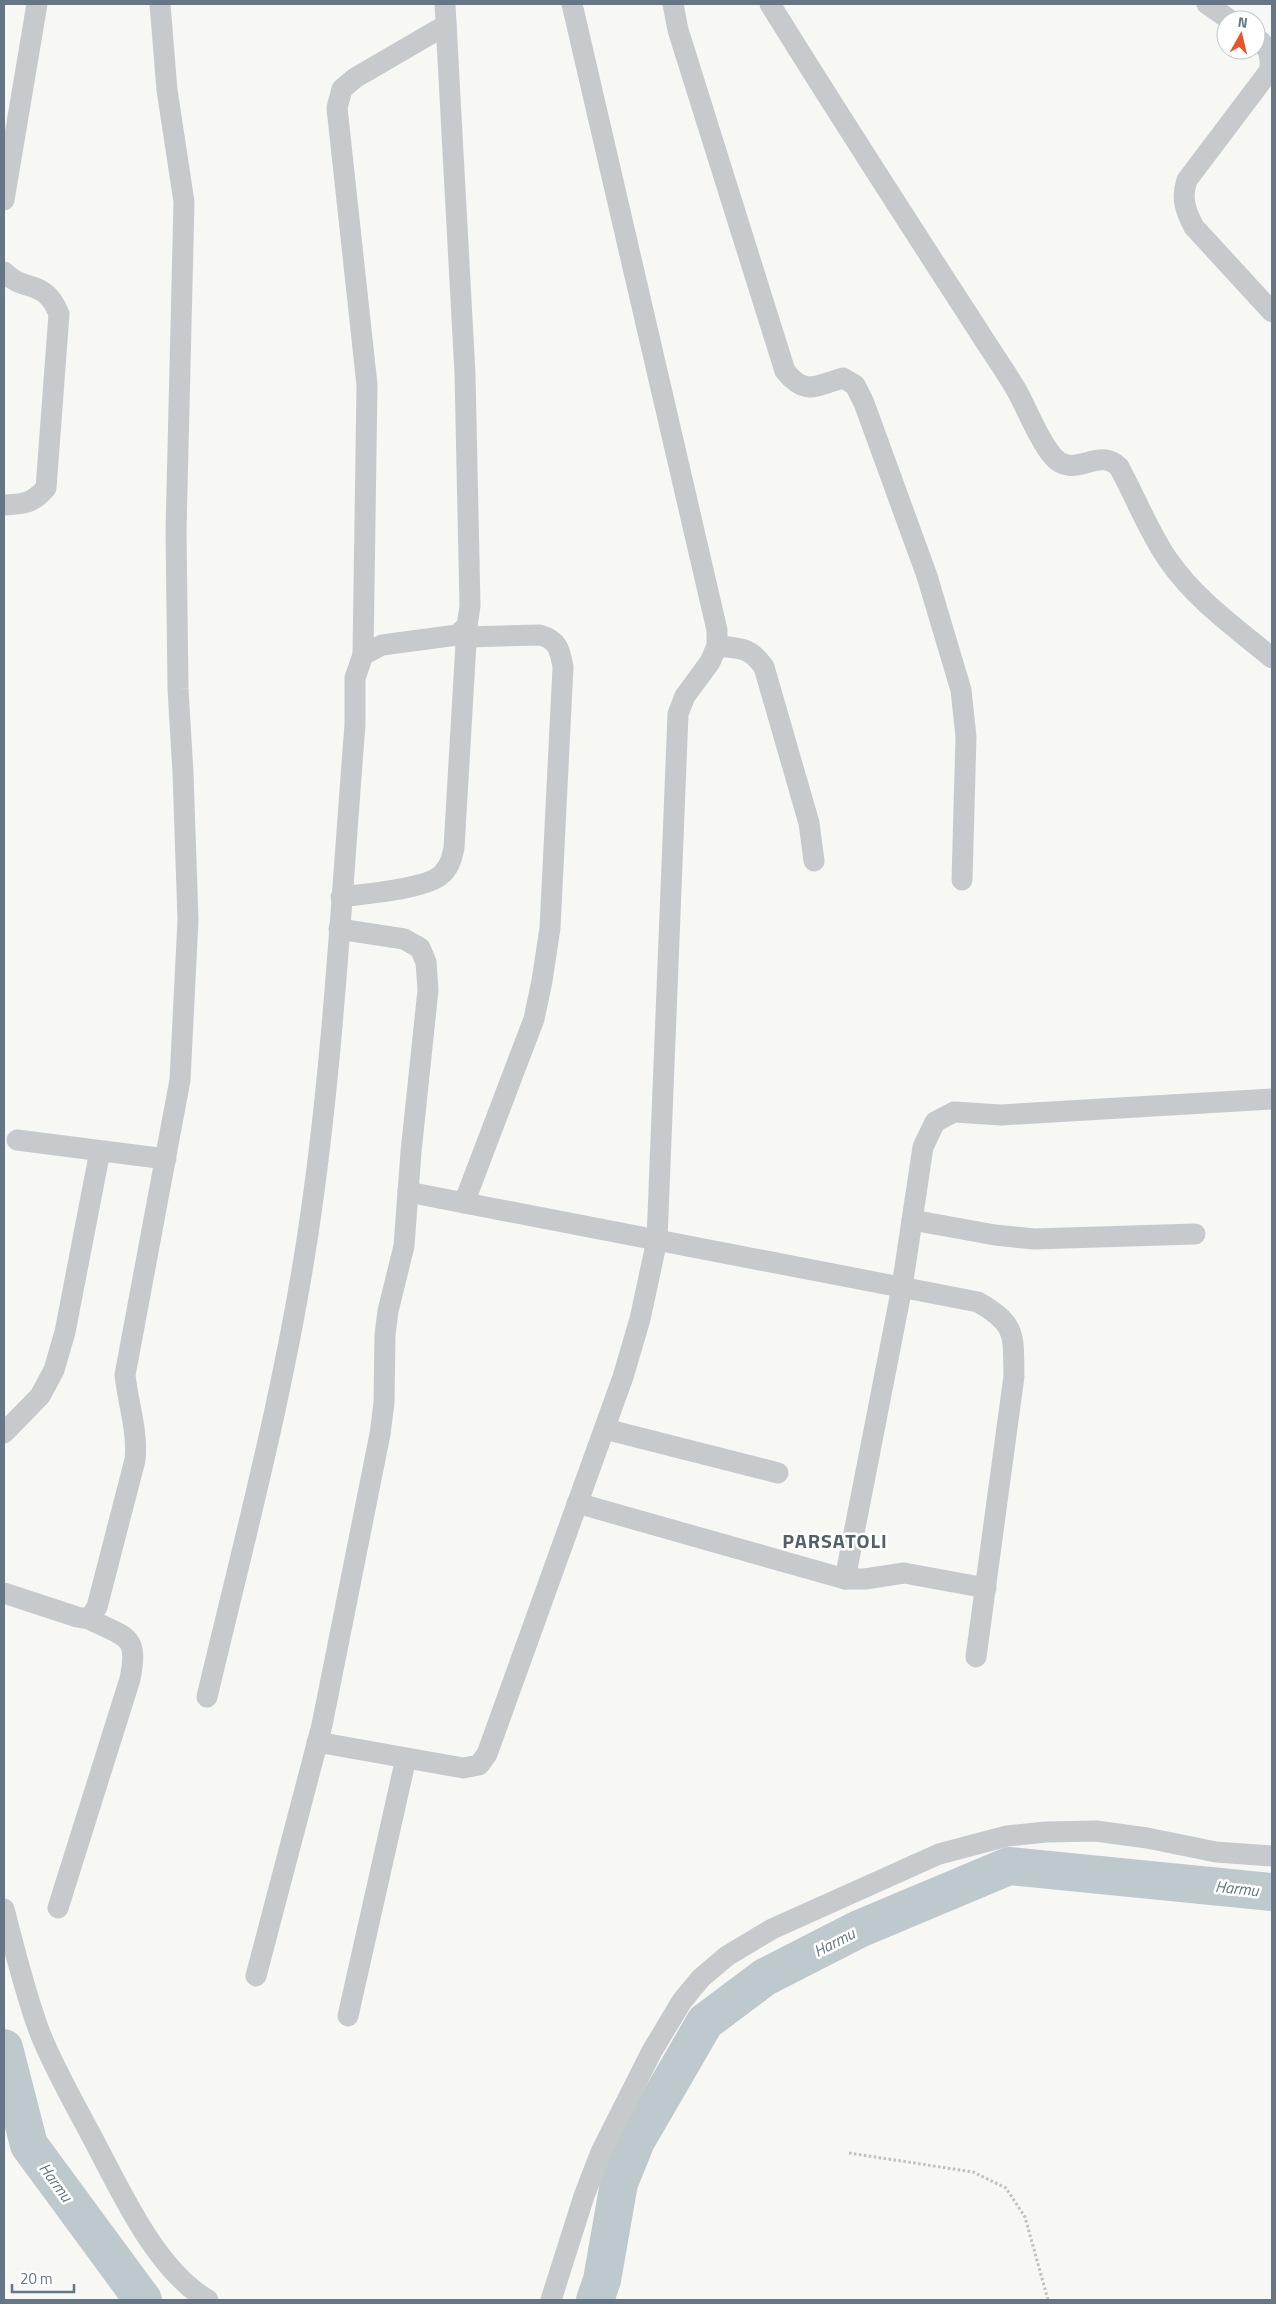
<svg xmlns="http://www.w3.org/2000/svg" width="1276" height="2304" font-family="'Titillium Web',sans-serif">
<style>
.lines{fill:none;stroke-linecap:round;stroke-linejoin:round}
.river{stroke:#bec9cd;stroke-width:38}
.path{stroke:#bec0c2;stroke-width:3;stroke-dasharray:2.5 2.5;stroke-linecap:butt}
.minor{stroke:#c7cacd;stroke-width:21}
.labels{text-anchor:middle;stroke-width:5;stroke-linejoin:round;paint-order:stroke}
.water-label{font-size:16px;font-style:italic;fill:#607882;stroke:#fff}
.district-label{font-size:20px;font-weight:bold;letter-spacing:1px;fill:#535f6a;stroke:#fff}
</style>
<rect width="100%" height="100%" fill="#f7f7f4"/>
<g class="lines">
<g class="river">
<polyline points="4,2048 29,2145 143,2300"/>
<polyline points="595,2300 602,2280 619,2183 636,2141 705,2022 765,1977 859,1929 1009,1866 1272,1892"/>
</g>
<polyline class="path" points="849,2153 973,2172 1006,2188 1025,2217 1048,2300"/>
<g class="minor">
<path d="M673,4L678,30L785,371C805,396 815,386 843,378L855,385L864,403L927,576L961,690L966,737L962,880"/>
<path d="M770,4C838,114 908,222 978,330C991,351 1005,370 1017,391C1028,411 1037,436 1051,454C1073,483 1097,445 1119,467C1135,496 1150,535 1169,561C1196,600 1236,628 1272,658"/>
<polyline points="1207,4 1230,20"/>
<path d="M1256,38C1269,47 1271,55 1270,70L1187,180C1181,198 1185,210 1194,227L1272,312"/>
<polyline points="4,200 37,4"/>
<path d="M4,272C24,293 45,278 59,314L46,488C32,504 24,504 4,505"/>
<path d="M717,646C740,648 750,647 764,667L809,823L814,861"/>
<polyline points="363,655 367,385 337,108 342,89 355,78 446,25"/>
<path d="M341,897C363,894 430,889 443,873C450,866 452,857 454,848L467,626"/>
<polyline points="17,1140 166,1159"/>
<path d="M408,1192L978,1302C1017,1325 1013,1334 1014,1376L976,1657"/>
<path d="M464,1203L534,1019L542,981L550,928L563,667C560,650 558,640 540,635L466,637"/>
<polyline points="912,1220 995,1235 1034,1239 1195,1234"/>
<polyline points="605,1429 778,1473"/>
<polyline points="4,1433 40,1396 54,1370 65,1332 100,1151"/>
<polyline points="577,1503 845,1579 865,1579 904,1573 986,1588"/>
<polyline points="845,1579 902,1287 923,1147 935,1122 954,1112 1001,1115 1272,1099"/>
<path d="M4,1593L77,1617L89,1619L97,1607L135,1460C138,1430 128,1404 125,1375L180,1080L188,920L183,773L178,689L176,531L184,202L167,90L160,4"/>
<path d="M207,1697C245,1537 288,1377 311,1213C334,1052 342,887 355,725V678L363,655L382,645L457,635L467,626L470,606L465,374L445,4"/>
<polyline points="317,1742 463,1768 479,1765 487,1754 623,1377 640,1319 657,1240 678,714 685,696 710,662 717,646 717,630 572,4"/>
<path d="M58,1908L130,1679C139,1634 126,1638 89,1619"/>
<path d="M4,1909C15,1951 25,1993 40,2033C54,2068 73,2101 91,2135C119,2187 155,2270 208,2300"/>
<polyline points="256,1976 322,1725 380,1434 384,1403 385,1335 388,1311 404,1246 411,1152 428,990 426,962 420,948 404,939 339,929"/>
<polyline points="348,2016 406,1758"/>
<polyline points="551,2300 584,2196 601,2152 652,2051 682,2001 701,1978 727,1956 772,1929 939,1854 1007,1836 1046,1832 1096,1831 1147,1838 1216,1852 1272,1856"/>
</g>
</g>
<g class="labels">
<g class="water-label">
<text transform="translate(1237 1888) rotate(6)" y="6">Harmu</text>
<text transform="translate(834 1942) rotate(-27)" y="6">Harmu</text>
<text transform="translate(56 2182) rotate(54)" y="6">Harmu</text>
</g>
<g class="district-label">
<text x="835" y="1548">PARSATOLI</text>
</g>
</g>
<rect width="1276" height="2304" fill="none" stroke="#657686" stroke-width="10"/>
<g transform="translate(1241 35) rotate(8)"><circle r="24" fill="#ffffff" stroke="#c1c8cf"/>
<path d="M0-4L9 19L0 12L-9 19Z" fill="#e95522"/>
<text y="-8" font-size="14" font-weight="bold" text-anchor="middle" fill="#657686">N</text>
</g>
<path d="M12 2284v8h62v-8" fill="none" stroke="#657686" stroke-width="2.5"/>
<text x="20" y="2284" font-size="15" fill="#657686" stroke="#ffffff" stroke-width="4" paint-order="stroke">20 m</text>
</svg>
